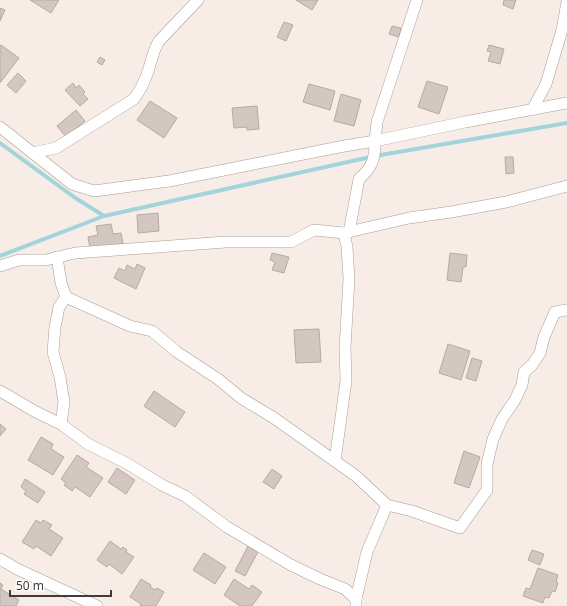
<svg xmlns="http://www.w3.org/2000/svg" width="567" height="606" font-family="'Noto Sans',sans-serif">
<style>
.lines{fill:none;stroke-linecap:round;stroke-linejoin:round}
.stream{stroke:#a3d4db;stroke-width:4}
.building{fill:#d2c8c1;stroke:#b5aba4}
.street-casing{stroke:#a79d96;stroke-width:12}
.street{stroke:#fff;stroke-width:11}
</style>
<rect width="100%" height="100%" fill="#f7ede6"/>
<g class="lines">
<g class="stream">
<polyline points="0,143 74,197 104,216 375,156 567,123"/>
<polyline points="0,256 104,216"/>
</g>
</g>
<g class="building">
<polygon points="30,0 59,0 51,13"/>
<polygon points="296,0 318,0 312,10"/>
<polygon points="504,0 516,0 513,9 503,5"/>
<polygon points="0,8 5,10 0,21"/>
<polygon points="284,22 293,25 286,41 277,37"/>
<polygon points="392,26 401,28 399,37 389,34"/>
<polygon points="1,45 19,58 0,83 0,46"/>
<polygon points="489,45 504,49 500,64 488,61 491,52 487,51"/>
<polygon points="100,57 105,60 102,65 97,62"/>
<polygon points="18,73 26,81 16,93 7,85"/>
<polygon points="427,81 448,87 439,114 418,107"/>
<polygon points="73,83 76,88 79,85 85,92 83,94 88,99 80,106 65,90"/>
<polygon points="309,84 335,91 330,110 303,102"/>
<polygon points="341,94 361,100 354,126 334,121"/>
<polygon points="150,101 177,118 164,138 137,120"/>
<polygon points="257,106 259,129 247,130 247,127 234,128 232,108"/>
<polygon points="76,110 85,121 66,137 57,126"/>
<polygon points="505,157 513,157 514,173 506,174"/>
<polygon points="158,213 159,231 138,233 137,215"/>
<polygon points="111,224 113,234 121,233 123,244 90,249 88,237 98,235 96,226"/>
<polygon points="272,253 289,257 284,273 272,270 275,262 270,260"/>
<polygon points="450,253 467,255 466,267 463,267 461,282 447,280"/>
<polygon points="137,264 145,268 136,289 114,278 119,268 125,271 127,265 135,269"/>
<polygon points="319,329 321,362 296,363 294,330"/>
<polygon points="448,344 470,351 461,380 439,373"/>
<polygon points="472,358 482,361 476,381 466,378"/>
<polygon points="154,391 185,412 175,427 144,406"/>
<polygon points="0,424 6,429 0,436"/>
<polygon points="41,437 53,444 51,449 64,457 53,475 28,460"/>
<polygon points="464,451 480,457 469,488 454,483"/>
<polygon points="77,455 89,463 86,467 103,478 90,497 75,487 72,491 64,485 66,483 61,479"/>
<polygon points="117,468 135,480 126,494 108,482"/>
<polygon points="272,469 282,476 274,489 263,482"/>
<polygon points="25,479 45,492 38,503 24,494 26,491 21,487"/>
<polygon points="36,520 41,523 43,520 52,525 49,529 63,538 51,556 36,546 34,549 22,542"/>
<polygon points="110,541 121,549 123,547 127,550 126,552 134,557 122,574 109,564 107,567 97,560"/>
<polygon points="248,546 258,552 245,576 235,571"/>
<polygon points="532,550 544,554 540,565 528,560"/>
<polygon points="204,553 226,567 215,584 193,570"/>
<polygon points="538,568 558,575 556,582 558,583 555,592 552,591 549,598 545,597 543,603 523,596 526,588 530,589"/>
<polygon points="141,579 151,585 150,587 156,590 157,588 164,592 156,606 140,606 141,604 130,597"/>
<polygon points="234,579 249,589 252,585 262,592 252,606 240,606 224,595"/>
<polygon points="0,583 3,585 1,589 19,600 16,606 0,606"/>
</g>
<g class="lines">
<g class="street-casing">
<g id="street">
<polyline points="532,110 546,84 562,30 567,2"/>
<polyline points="0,127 72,184 94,191 169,181 344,146 375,141 377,122 417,0"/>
<path d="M32,153L56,148L134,99C139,92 143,85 146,77C151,65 152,52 159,41L198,0"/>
<path d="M349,232L359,179C373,167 375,158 375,141L465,122L567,103"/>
<polyline points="57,257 61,283 66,297 130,326 152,331 177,352 218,379 241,398 274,418 356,476 387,505"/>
<polyline points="0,266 19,260 46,260 75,253 226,242 291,242 314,230 344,233 409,218 451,212 506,202 567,186"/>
<polyline points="0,391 36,412 61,424 88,444 128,464 162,485 185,496 227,527 291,565 320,579 345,589 356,599"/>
<polyline points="61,424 64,402 60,377 53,352 55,327 59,307 66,297"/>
<polyline points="335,461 346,381 345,348 349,279 347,247 344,233"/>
<polyline points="0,559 17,569 97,606"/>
<polyline points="356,606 356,599 367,552 387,505 412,511 460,528 487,490 487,464 493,439 502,419 515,400 522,385 524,372 532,365 540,353 544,337 555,312 567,310"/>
</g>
</g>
<use href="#street" class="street"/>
</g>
<path d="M10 590v6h101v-6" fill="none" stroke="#3f3b38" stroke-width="2"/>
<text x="16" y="590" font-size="12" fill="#3f3b38" stroke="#ffffff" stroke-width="3" paint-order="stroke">50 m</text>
</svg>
